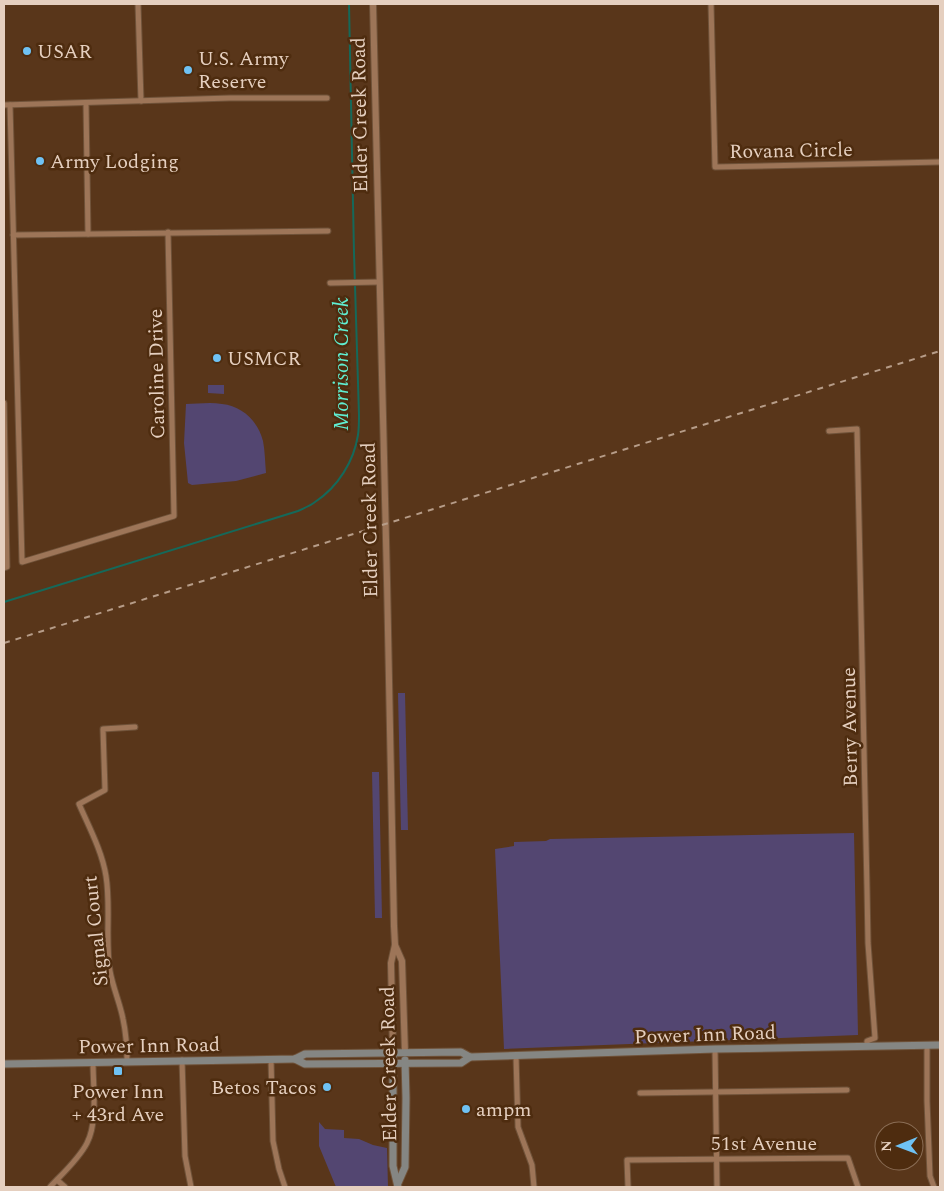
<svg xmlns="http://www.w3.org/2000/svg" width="944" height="1191" font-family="Spectral,serif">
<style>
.green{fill:#534671}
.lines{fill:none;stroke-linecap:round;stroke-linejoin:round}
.stream{stroke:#15695a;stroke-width:2}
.minor-casing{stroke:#6f5239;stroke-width:7}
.tertiary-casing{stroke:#6f5239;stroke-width:8}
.secondary-casing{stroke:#6f5239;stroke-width:9}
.minor{stroke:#9d7558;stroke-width:5}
.tertiary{stroke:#9d7558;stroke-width:6}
.secondary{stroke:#858683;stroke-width:7}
.rail{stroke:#b69c88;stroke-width:2;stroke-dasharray:6 6;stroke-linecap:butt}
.poi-dot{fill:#6fc2f4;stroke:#4e2c0f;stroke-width:2}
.labels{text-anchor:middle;stroke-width:5;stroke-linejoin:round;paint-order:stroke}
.poi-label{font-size:20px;fill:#e5cfbf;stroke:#4e2c0f;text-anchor:start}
.street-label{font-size:20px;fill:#e5cfbf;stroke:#4e2c0f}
.water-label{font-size:21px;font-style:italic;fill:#5feed1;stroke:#4e2c0f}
</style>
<rect width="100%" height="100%" fill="#59361a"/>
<g class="green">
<polygon points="208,385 224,385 224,394 208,393"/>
<path d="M186,404C197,404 210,402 222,404C242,406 258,421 263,441C265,451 265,462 266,473L236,481L192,485L188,483L184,443Z"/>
<polygon points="398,693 405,693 408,830 401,830"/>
<polygon points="372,772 379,772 382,918 375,918"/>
<polygon points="854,833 858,1035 504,1049 495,849 514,846 514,842 546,841 550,839"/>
<polygon points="319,1122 325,1129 344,1130 344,1138 359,1139 373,1145 387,1148 388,1187 336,1187 319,1146"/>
</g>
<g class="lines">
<g class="stream">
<path d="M4,602L298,511C304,508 310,506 315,502C338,487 354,461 358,435C359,428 359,422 359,415L354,253L349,4"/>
<polyline points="4,1141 4,1151"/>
</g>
<g class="minor-casing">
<g id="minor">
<polyline points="138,4 141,101"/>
<polyline points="711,4 715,167 940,162"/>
<polyline points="86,104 88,234"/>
<polyline points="4,105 230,98 327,98"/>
<polyline points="10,105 22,562 174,516 168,232"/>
<polyline points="13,235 328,231"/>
<polyline points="330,283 379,282"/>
<polyline points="4,403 7,567 4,568"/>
<polyline points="829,431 857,429 867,888 868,943 875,1038 867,1041 867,1046"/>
<polyline points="927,1045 927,1101 930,1176 934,1187"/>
<polyline points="715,1049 717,1187"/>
<polyline points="516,1056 518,1127 532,1165 534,1187"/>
<polyline points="271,1059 273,1141 279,1169 285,1187"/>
<polyline points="182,1060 185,1156 191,1187"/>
<path d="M127,1061C127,1047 126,1033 123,1019C120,1003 113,988 110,971C105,940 111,907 106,876C102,851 89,827 79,804L105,790L103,729L135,727"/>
<polyline points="640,1093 847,1090"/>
<polyline points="57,1180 65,1187"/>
<path d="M50,1187C62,1174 79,1159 87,1143C98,1122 93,1086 93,1062"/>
<polyline points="628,1187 627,1160 848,1158 858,1187"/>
</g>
</g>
<g class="tertiary-casing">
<g id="tertiary">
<polyline points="373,4 387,581 394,926 395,945 391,963 393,1053"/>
<polyline points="395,945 402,961 405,1053"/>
</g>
</g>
<g class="secondary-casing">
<g id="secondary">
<polyline points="393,1053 393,1166 398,1187"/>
<polyline points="295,1059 305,1064 461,1063 470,1057 715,1049 940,1045"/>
<polyline points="4,1064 295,1059 305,1054 461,1052 470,1057"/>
<polyline points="398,1183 405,1167 406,1098 405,1060"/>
</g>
</g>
<use href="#minor" class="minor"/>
<use href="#tertiary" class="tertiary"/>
<use href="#secondary" class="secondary"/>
<polyline class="rail" points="4,643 940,351"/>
</g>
<g class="poi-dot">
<circle cx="27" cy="51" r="5"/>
<circle cx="188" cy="70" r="5"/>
<circle cx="40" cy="161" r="5"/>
<circle cx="217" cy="358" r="5"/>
<rect x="113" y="1066" width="10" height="10" rx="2.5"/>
<circle cx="327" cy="1087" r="5"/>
<circle cx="466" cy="1109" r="5"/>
</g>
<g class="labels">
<g class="poi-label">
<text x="37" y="58">USAR</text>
<text x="198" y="65">U.S. Army<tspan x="198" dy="23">Reserve</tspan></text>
<text x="50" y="168">Army Lodging</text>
<text x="227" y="365">USMCR</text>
<text x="317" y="1094" text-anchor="end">Betos Tacos</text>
<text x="118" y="1098" text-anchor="middle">Power Inn<tspan x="118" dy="23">+ 43rd Ave</tspan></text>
<text x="476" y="1116">ampm</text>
</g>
<g class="street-label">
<text transform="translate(359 115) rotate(-91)" y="7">Elder Creek Road</text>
<text transform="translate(791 150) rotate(-1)" y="7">Rovana Circle</text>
<text transform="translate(156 374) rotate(-91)" y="7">Caroline Drive</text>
<text transform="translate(369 520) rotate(-91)" y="7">Elder Creek Road</text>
<text transform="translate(849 727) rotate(-91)" y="7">Berry Avenue</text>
<text transform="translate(95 931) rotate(-96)" y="7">Signal Court</text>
<text transform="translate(705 1034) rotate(-2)" y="7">Power Inn Road</text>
<text transform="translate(149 1045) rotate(-1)" y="7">Power Inn Road</text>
<text transform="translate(388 1064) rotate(-91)" y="7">Elder Creek Road</text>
<text x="764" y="1150">51st Avenue</text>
</g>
<g class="water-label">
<text transform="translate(341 364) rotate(-90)" y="7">Morrison Creek</text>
</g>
</g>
<rect width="944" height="1191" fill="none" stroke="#e5cfbf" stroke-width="10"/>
<g transform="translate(899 1146) rotate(269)"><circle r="24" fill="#4e2c0f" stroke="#8a6d55"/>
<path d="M0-4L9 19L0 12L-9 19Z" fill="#6fc2f4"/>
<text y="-8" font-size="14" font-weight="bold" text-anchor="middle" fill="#e5cfbf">N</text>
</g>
</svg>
